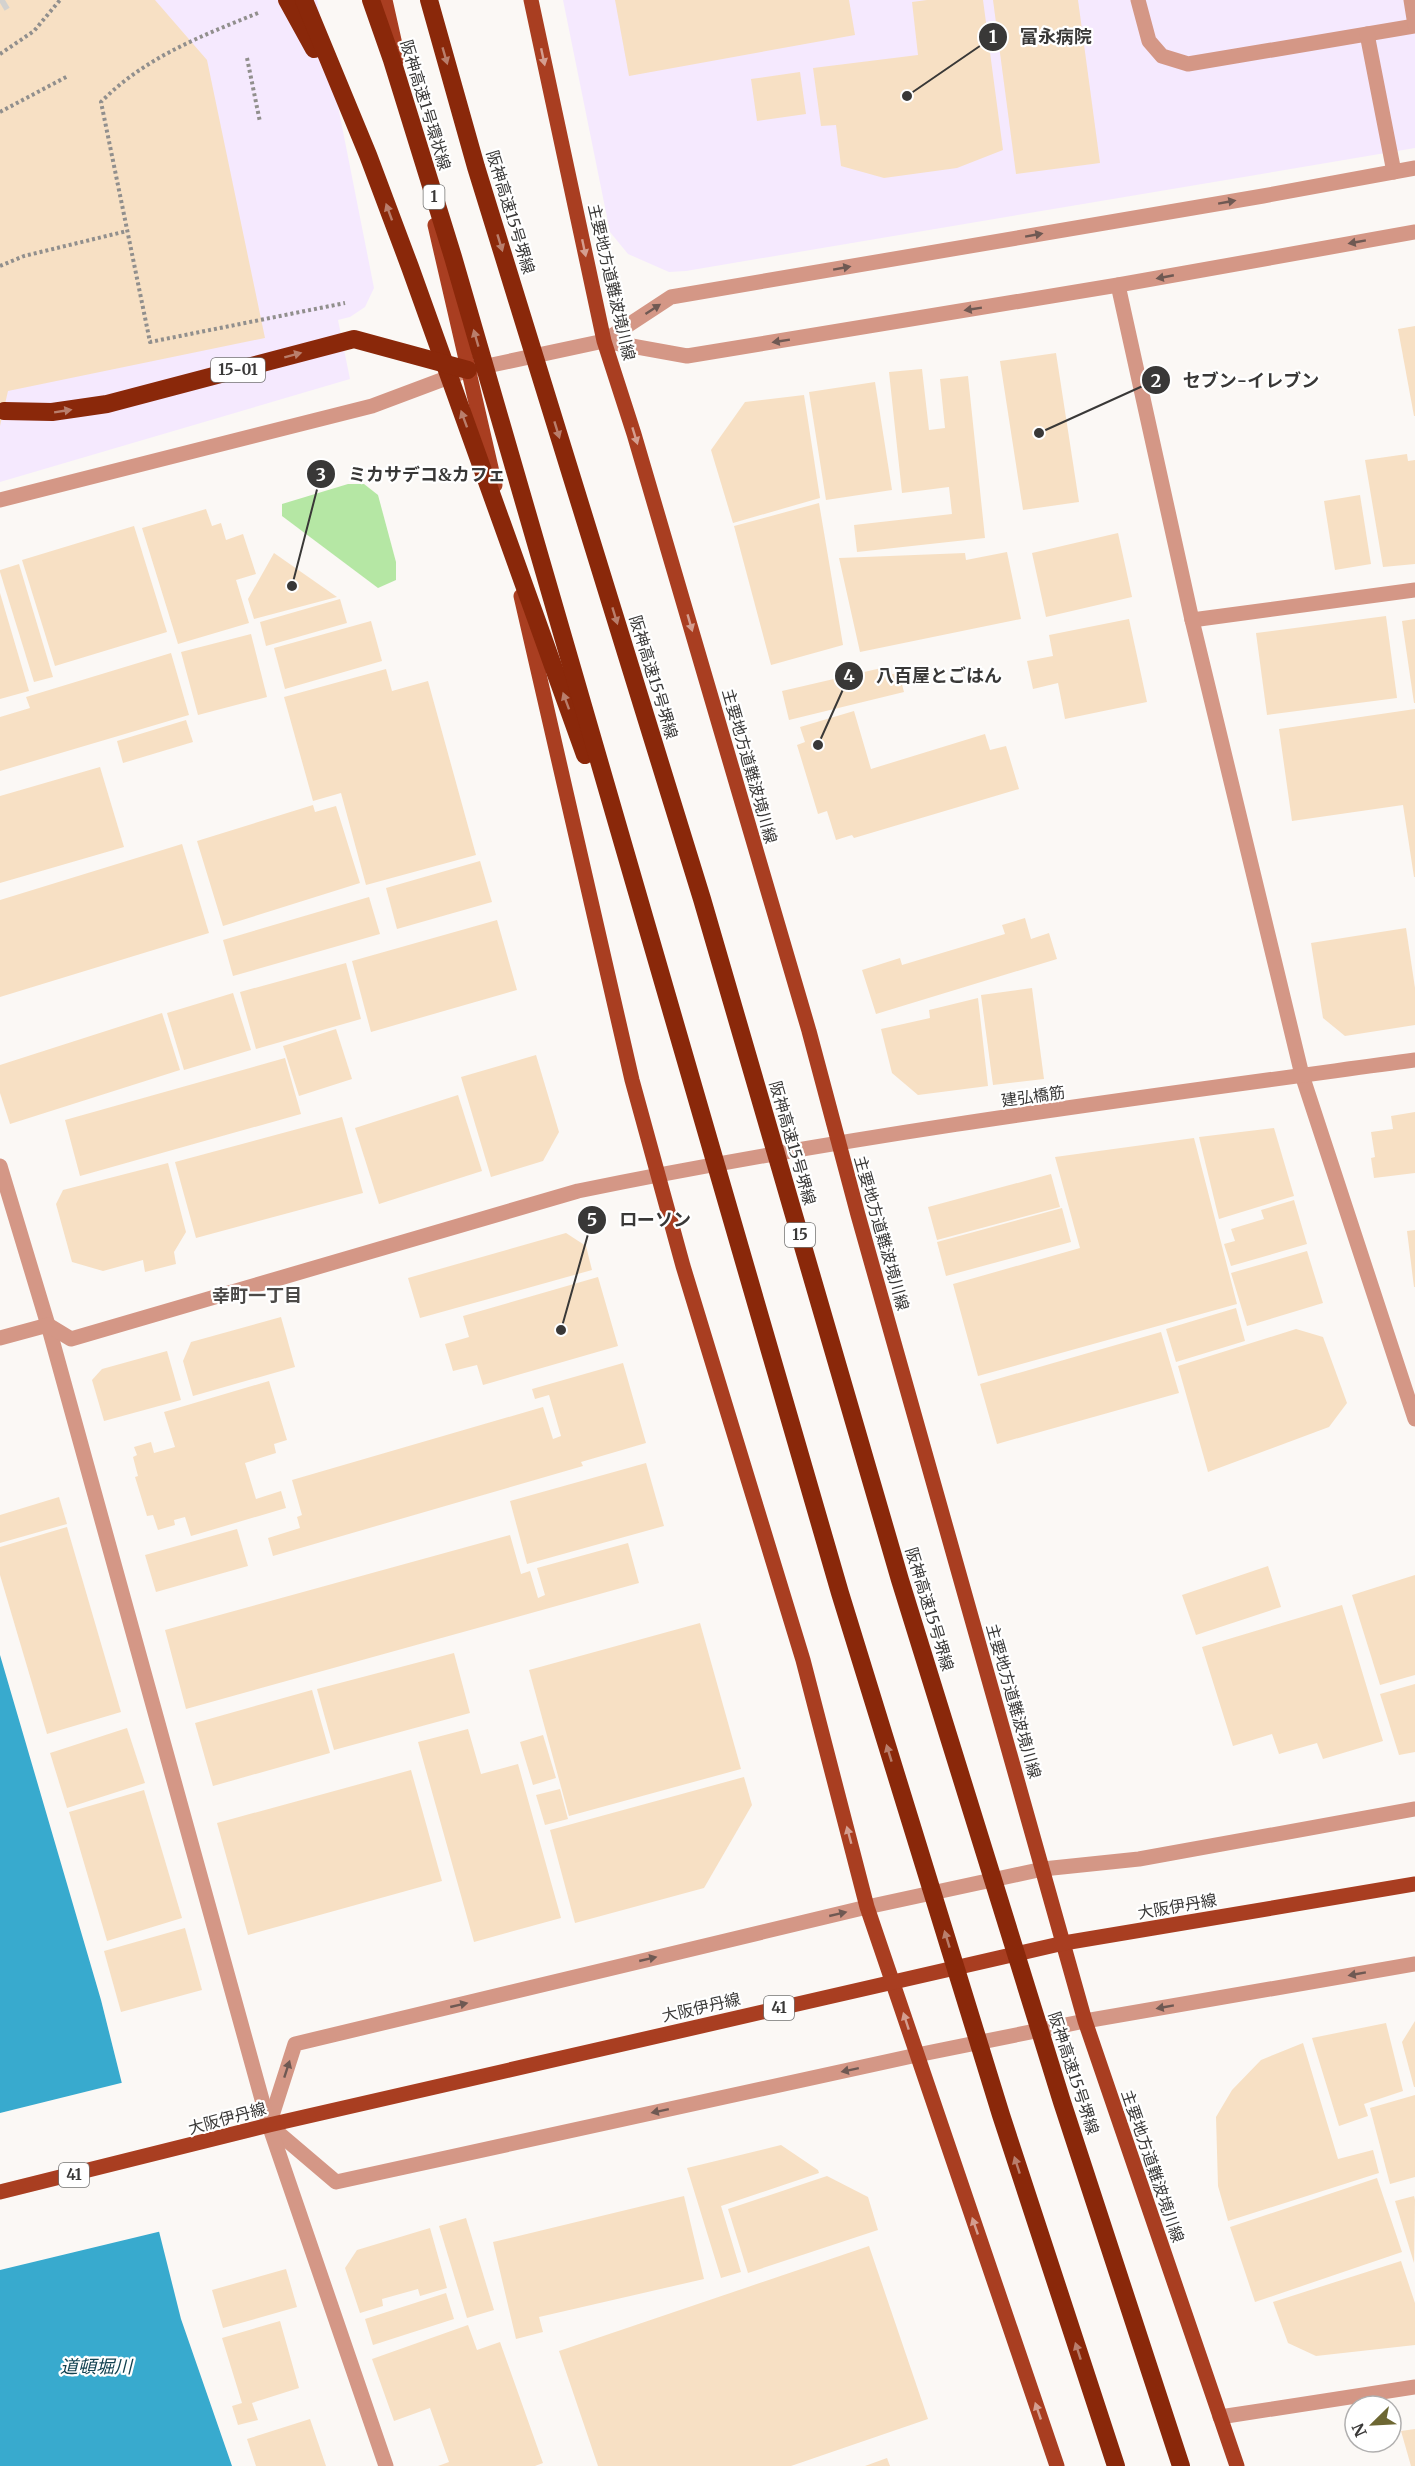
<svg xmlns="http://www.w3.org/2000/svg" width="1415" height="2466" font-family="Merriweather,'Noto Sans JP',serif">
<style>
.commercial{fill:#f5e9fe}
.green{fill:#b5e7a4}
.water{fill:#38aace}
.pier{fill:#fbf8f5}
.building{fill:#f7e0c4}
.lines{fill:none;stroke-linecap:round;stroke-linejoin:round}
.motorway-tunnel{stroke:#d4d2cf;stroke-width:18;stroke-dasharray:18 9;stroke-linecap:butt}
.path{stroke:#918f8d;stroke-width:4;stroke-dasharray:3 3;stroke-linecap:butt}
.service{stroke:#d49786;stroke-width:15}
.minor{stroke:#d49786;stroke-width:15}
.tertiary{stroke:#d49786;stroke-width:15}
.primary{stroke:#a93e21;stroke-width:15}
.motorway{stroke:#8a280a;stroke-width:18}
.oneway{fill:#b97e6c}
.oneway2{fill:#d49e90}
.oneway3{fill:#6f5953}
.labels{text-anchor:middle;stroke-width:4.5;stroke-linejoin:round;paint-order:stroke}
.shield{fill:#fff;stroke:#747473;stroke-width:1.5}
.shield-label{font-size:15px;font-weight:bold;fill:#393837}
.street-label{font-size:16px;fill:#393837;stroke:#fff}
.neighbourhood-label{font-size:18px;font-weight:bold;fill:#4c4a48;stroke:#fff}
.water-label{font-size:18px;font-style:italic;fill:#124251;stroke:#fff}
.leader{fill:none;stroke:#393837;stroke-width:2}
.callout-dot{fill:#393837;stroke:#fff;stroke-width:2}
.mark-label{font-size:18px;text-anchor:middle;font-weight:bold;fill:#fff}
.callout-label{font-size:18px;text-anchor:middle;font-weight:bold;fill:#393837;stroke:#fff;stroke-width:4.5;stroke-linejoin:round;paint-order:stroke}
</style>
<rect width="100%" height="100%" fill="#fbf8f5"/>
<g class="commercial">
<polygon points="0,0 317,0 374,288 365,307 350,317 338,320 350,379 0,482"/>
<polygon points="563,0 1415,0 1415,148 686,271 669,272 628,254 610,232"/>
</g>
<polygon class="green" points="348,484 364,484 378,495 396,562 396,580 378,588 282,516 282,504"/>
<polygon class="water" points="0,1655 101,2000 181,2319 232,2466 0,2466"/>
<polygon class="pier" points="125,2082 162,2231 0,2270 0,2113"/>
<g class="building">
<polygon points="0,0 155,0 207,60 265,338 8,391 0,426"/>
<polygon points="615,0 849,0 855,35 629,76"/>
<polygon points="927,0 983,0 1003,150 957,168 884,178 841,166 836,125 821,126 813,68 918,55 912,2"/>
<polygon points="993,0 1078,0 1100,163 1016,174"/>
<polygon points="800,72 806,114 757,121 751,79"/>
<polygon points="1415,326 1415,416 1414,416 1398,329"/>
<polygon points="1056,353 1079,502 1023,510 1000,361"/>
<polygon points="922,369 929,430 945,428 940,379 968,376 985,538 857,552 854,525 952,514 949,487 902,493 889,372"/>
<polygon points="875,382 892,490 826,500 809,392"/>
<polygon points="804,395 820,498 733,523 711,450 745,402"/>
<polygon points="1407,454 1408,461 1415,460 1415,564 1383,567 1365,460"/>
<polygon points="1360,495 1371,564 1335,570 1324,501"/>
<polygon points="819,503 843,645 771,665 734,526"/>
<polygon points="206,509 212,526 221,523 226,540 243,534 256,574 236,580 249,623 178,644 142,528"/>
<polygon points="134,526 167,632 55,666 22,560"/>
<polygon points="1118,533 1132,597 1046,617 1032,553"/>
<polygon points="1007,552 1021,619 860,652 839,558 965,553 966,560"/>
<polygon points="274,553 337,597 254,619 248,599"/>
<polygon points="19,564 53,677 34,682 0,572 0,570"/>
<polygon points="0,593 29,691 0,699"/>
<polygon points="340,599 347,623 266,646 260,622"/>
<polygon points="1386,616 1397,698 1267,715 1256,633"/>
<polygon points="1129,619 1147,702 1065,719 1058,683 1033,689 1027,661 1053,656 1049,635"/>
<polygon points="1415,619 1415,703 1414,703 1402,621"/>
<polygon points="371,621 382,661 285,689 274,648"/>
<polygon points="251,634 267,697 198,715 181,652"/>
<polygon points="171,653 189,715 0,771 0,717 30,708 26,697"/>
<polygon points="890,666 892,674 899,673 904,692 789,720 782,691"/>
<polygon points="386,669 392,691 428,681 476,855 366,885 341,793 313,801 284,697"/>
<polygon points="1415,709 1415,877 1414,877 1403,805 1292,821 1279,729"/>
<polygon points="854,711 871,769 985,734 990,750 1006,746 1019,789 854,838 852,835 836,840 827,811 818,814 797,745 805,742 800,727"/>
<polygon points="186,720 193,742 123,763 117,741"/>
<polygon points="100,767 124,847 0,883 0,796"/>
<polygon points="313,805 315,812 336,806 360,883 223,926 197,841"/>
<polygon points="182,844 209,933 0,997 0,900"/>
<polygon points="480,861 492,902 397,929 386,888"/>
<polygon points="369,897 380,934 233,976 223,940"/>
<polygon points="1025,918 1031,939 1049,933 1057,959 876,1014 862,970 900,958 902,965 1005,934 1002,925"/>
<polygon points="497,920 517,990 371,1032 352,961"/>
<polygon points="1406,928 1415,988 1415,1025 1345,1036 1323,1018 1311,943"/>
<polygon points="346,963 361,1019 256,1049 240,992"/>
<polygon points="1032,988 1044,1079 993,1085 981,995"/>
<polygon points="233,993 251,1050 184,1070 167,1013"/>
<polygon points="978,998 988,1086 918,1095 892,1073 881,1029 930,1018 929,1010"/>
<polygon points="162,1013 180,1070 10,1124 0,1093 0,1065"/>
<polygon points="336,1029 352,1079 299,1096 283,1046"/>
<polygon points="536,1055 559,1132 543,1161 491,1177 461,1077"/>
<polygon points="285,1058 301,1114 80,1176 65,1120"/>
<polygon points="458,1095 482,1171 379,1204 355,1128"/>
<polygon points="1415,1112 1415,1173 1374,1178 1371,1158 1375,1157 1371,1132 1393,1129 1391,1116"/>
<polygon points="342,1117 363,1193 196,1238 175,1162"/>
<polygon points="1274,1128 1294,1196 1219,1219 1199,1137"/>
<polygon points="1194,1138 1237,1304 978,1376 953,1284 1080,1248 1055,1157"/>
<polygon points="168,1163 186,1232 174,1252 176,1264 145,1272 143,1260 103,1271 72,1262 56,1204 63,1190"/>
<polygon points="1051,1174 1060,1207 937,1240 928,1207"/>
<polygon points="1294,1200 1307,1244 1231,1266 1224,1244 1235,1241 1231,1229 1264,1219 1261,1210"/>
<polygon points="1062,1208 1071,1242 946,1276 937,1242"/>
<polygon points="1415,1230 1415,1287 1414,1287 1407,1231"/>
<polygon points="566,1233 586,1246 592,1270 420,1318 408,1278"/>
<polygon points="1307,1251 1323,1303 1247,1326 1231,1273"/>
<polygon points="598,1277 618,1346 483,1385 477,1365 453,1371 445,1344 469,1337 463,1316"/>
<polygon points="1236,1308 1245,1341 1176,1362 1166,1329"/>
<polygon points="281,1317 295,1367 193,1396 183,1361 191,1342"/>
<polygon points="1296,1329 1323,1337 1347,1403 1329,1427 1208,1472 1178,1366"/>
<polygon points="1161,1332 1179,1393 997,1444 980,1384"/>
<polygon points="167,1351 181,1400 104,1421 92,1380 102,1369"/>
<polygon points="623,1363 646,1443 581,1462 583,1466 273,1556 268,1538 300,1528 297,1517 302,1515 292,1480 543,1407 553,1439 561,1436 549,1395 535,1399 532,1389"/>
<polygon points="269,1381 287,1440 274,1444 276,1453 245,1463 256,1499 281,1491 286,1508 191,1536 185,1517 174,1520 175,1525 158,1530 153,1515 147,1516 135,1477 138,1476 133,1457 137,1455 134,1447 151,1442 154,1453 175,1447 164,1412"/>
<polygon points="646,1463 664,1526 527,1564 510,1501"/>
<polygon points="59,1497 67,1524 0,1543 0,1515"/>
<polygon points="67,1527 121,1712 47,1734 0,1575 0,1547"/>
<polygon points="237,1529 248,1566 156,1592 145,1555"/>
<polygon points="510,1535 521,1574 530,1571 538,1598 545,1595 537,1568 628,1543 639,1583 186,1709 165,1630"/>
<polygon points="1268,1566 1281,1607 1196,1635 1182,1595"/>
<polygon points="1415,1575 1415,1675 1380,1685 1352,1595"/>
<polygon points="1342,1605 1383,1741 1323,1759 1317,1743 1279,1754 1272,1734 1233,1746 1202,1647"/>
<polygon points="700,1623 741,1769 569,1816 529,1670"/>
<polygon points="454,1653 470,1713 334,1750 317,1689"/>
<polygon points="1415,1684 1415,1752 1399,1755 1380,1694"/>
<polygon points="312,1690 330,1753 213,1786 195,1723"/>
<polygon points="127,1728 145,1783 67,1808 50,1753"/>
<polygon points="468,1729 481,1774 518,1764 561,1918 474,1942 418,1742"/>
<polygon points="543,1735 556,1778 533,1785 520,1742"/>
<polygon points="411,1770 442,1881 248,1935 217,1823"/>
<polygon points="744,1777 752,1805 704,1888 575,1923 550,1830"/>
<polygon points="560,1789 568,1819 545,1825 536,1795"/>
<polygon points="144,1790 182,1918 107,1941 69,1812"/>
<polygon points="185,1928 202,1990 121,2012 104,1951"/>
<polygon points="1415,2021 1415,2087 1414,2087 1402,2042"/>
<polygon points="1386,2023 1403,2091 1364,2104 1368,2116 1339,2126 1312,2038"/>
<polygon points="1303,2043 1338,2159 1373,2150 1379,2173 1228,2221 1218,2186 1216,2117 1232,2090 1261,2060"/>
<polygon points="1415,2095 1415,2177 1390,2184 1370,2108"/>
<polygon points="781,2145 818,2170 819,2173 721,2206 741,2272 721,2278 687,2168"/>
<polygon points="827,2176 868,2197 878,2230 748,2273 728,2209"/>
<polygon points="1377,2178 1402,2252 1255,2302 1230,2227"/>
<polygon points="684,2196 704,2279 539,2317 543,2332 516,2339 493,2242"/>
<polygon points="1414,2196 1415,2200 1414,2263 1395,2201"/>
<polygon points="466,2218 494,2310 467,2318 439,2226"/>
<polygon points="430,2228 447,2288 420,2296 418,2289 382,2299 383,2306 360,2313 345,2268 357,2250"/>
<polygon points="869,2246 928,2419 791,2466 598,2466 559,2351"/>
<polygon points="1401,2261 1415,2303 1415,2345 1316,2356 1288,2343 1273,2302"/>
<polygon points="286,2269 297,2307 223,2328 212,2290"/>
<polygon points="446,2293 454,2319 373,2345 365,2319"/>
<polygon points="280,2321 299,2388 252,2403 258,2420 238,2425 232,2406 242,2403 222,2338"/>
<polygon points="468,2325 477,2350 500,2342 543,2463 535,2466 438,2466 449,2462 430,2408 394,2421 372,2359"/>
<polygon points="310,2419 326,2466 256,2466 247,2439"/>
<polygon points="1415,2429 1415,2466 1411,2466 1401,2431"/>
<polygon points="887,2458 890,2466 865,2466"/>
</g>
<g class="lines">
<polyline class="motorway-tunnel" points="0,3 5,0"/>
<g class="path">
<path d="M258,13C201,36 144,58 101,102L150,342L345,303"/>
<polyline points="0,54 34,31 60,0"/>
<polyline points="247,58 260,122"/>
<polyline points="0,112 68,76"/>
<polyline points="0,266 24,256 127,231"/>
</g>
<g class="service">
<polyline points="1138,0 1149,41 1162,56 1188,64 1415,26"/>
<polyline points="1411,0 1415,25"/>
<polyline points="1367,34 1394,172"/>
</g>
<g class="minor">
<polyline points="1192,620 1415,590"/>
<polyline points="1415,1809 1139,1859 1043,1869 867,1907 295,2044 269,2125 336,2182 917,2055 1085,2021 1415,1964"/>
</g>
<g class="tertiary">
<polyline points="1118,285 1192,620 1302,1075 1415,1419"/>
<polyline points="604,341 687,356 1118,285 1415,232"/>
<polyline points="0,500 372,406 468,370 604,341 671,297 1263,196 1415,168"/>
<polyline points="0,1166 48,1325 269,2125 386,2466"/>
<path d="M0,1338L48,1325L71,1339L578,1191C855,1134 1136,1098 1415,1060"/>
<polyline points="1220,2417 1415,2387"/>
</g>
<g class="primary">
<polyline points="385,0 398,58"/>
<polyline points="531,0 604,341 634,434 809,1031 858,1215 1085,2021 1237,2466"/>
<polyline points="435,225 495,485"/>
<polyline points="521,596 632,1080 683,1266 803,1660 867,1907 1057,2466"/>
<polyline points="0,2192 269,2125 1064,1943 1415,1884"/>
</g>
<g class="motorway">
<polyline points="287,0 314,49"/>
<polyline points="304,0 368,155 410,267 585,755"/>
<polyline points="371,0 392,60 453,257 840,1593 1001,2115 1116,2466"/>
<polyline points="429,0 476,167 702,899 900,1580 1062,2102 1181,2466"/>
<polyline points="4,411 52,412 107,404 354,339 468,370"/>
</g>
</g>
<defs><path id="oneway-solid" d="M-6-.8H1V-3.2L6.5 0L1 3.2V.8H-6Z" transform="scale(1.5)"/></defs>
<g class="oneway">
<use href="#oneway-solid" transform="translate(445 56) rotate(74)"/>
<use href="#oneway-solid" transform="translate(389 212) rotate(-110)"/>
<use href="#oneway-solid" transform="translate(500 243) rotate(73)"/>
<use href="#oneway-solid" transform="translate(476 338) rotate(-106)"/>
<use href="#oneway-solid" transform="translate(293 355) rotate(-15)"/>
<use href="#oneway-solid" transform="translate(63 411) rotate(-9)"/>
<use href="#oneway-solid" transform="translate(464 419) rotate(-110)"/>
<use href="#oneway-solid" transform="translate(557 430) rotate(73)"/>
<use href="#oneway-solid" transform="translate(615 616) rotate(73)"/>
<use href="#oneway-solid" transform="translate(566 701) rotate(-110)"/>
<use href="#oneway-solid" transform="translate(889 1753) rotate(-107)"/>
<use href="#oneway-solid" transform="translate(947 1939) rotate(-107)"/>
<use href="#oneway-solid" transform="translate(1017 2165) rotate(-108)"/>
<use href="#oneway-solid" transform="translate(1078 2351) rotate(-108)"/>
</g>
<g class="oneway2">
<use href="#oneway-solid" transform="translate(543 57) rotate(78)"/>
<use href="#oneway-solid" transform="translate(584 248) rotate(78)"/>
<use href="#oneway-solid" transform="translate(635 436) rotate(73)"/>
<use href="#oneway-solid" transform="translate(690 623) rotate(74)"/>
<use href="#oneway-solid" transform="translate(849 1835) rotate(-105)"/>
<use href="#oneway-solid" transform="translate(906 2021) rotate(-108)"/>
<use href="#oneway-solid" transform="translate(975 2226) rotate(-109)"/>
<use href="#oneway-solid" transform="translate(1038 2411) rotate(-109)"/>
</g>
<g class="oneway3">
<use href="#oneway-solid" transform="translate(1227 202) rotate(-10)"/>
<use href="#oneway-solid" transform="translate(1034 235) rotate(-10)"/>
<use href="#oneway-solid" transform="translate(1357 242) rotate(170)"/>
<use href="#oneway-solid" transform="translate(842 268) rotate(-10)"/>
<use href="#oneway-solid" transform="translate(1165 277) rotate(169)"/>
<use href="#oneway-solid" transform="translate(653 309) rotate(-33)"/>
<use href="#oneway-solid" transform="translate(973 309) rotate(171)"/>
<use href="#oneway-solid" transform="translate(781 341) rotate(171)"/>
<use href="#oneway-solid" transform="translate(838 1914) rotate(-13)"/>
<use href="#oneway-solid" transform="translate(648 1959) rotate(-13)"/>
<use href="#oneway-solid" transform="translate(1357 1974) rotate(170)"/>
<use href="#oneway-solid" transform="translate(459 2005) rotate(-13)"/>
<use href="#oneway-solid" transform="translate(1165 2007) rotate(170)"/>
<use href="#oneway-solid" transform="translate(287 2069) rotate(-72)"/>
<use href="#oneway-solid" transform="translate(850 2070) rotate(168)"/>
<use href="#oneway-solid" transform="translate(660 2111) rotate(168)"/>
</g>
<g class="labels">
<g class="shield">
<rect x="423.5" y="185" width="21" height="24" rx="4.5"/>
<rect x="211" y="358" width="54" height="24" rx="4.5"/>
<rect x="785" y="1223" width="30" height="24" rx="4.5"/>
<rect x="764" y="1996" width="30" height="24" rx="4.5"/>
<rect x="59" y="2163" width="30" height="24" rx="4.5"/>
</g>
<g class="shield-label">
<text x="434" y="202">1</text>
<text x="238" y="375">15-01</text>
<text x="800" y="1240">15</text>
<text x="779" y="2013">41</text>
<text x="74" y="2180">41</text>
</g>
<g class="street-label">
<text transform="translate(426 105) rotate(73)" y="6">阪神高速1号環状線</text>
<text transform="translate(511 212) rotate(73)" y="6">阪神高速15号堺線</text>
<text transform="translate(612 282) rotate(77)" y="6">主要地方道難波境川線</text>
<text transform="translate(654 677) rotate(73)" y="6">阪神高速15号堺線</text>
<text transform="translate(750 766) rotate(74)" y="6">主要地方道難波境川線</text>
<text transform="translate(1033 1096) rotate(-8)" y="6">建弘橋筋</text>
<text transform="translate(793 1143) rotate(74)" y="6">阪神高速15号堺線</text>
<text transform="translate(882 1233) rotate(74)" y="6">主要地方道難波境川線</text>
<text transform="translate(930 1609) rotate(73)" y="6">阪神高速15号堺線</text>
<text transform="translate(1014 1701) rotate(74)" y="6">主要地方道難波境川線</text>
<text transform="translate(1177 1906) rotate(-10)" y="6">大阪伊丹線</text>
<text transform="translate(701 2007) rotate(-13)" y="6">大阪伊丹線</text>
<text transform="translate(1074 2073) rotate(72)" y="6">阪神高速15号堺線</text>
<text transform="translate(227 2118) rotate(-15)" y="6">大阪伊丹線</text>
<text transform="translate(1153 2166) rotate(71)" y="6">主要地方道難波境川線</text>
</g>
<g class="neighbourhood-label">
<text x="257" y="1302">幸町一丁目</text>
</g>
<g class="water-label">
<text x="96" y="2373">道頓堀川</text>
</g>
</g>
<path class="leader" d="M907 96L993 37M1039 433L1156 380M292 586L321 474M818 745L849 676M561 1330L592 1220"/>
<g class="callout-dot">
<circle cx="907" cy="96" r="6"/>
<circle cx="1039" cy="433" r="6"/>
<circle cx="292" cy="586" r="6"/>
<circle cx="818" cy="745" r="6"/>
<circle cx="561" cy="1330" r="6"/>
<circle cx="993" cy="37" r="15"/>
<circle cx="1156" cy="380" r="15"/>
<circle cx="321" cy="474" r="15"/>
<circle cx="849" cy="676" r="15"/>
<circle cx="592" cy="1220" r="15"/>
</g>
<g class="mark-label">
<text x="993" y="43">1</text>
<text x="1156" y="387">2</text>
<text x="321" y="481">3</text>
<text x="849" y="682">4</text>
<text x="592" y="1226">5</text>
</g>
<g class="callout-label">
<text x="1056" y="43">富永病院</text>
<text x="1251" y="387">セブン-イレブン</text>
<text x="427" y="481">ミカサデコ&amp;カフェ</text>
<text x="939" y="682">八百屋とごはん</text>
<text x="655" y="1226">ローソン</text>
</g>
<g transform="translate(1373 2424) rotate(246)"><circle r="28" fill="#ffffff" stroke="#b0afaf" stroke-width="1.5"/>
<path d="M0-4.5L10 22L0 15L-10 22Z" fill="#6d6733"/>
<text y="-9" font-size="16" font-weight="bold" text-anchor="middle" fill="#393837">N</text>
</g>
</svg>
